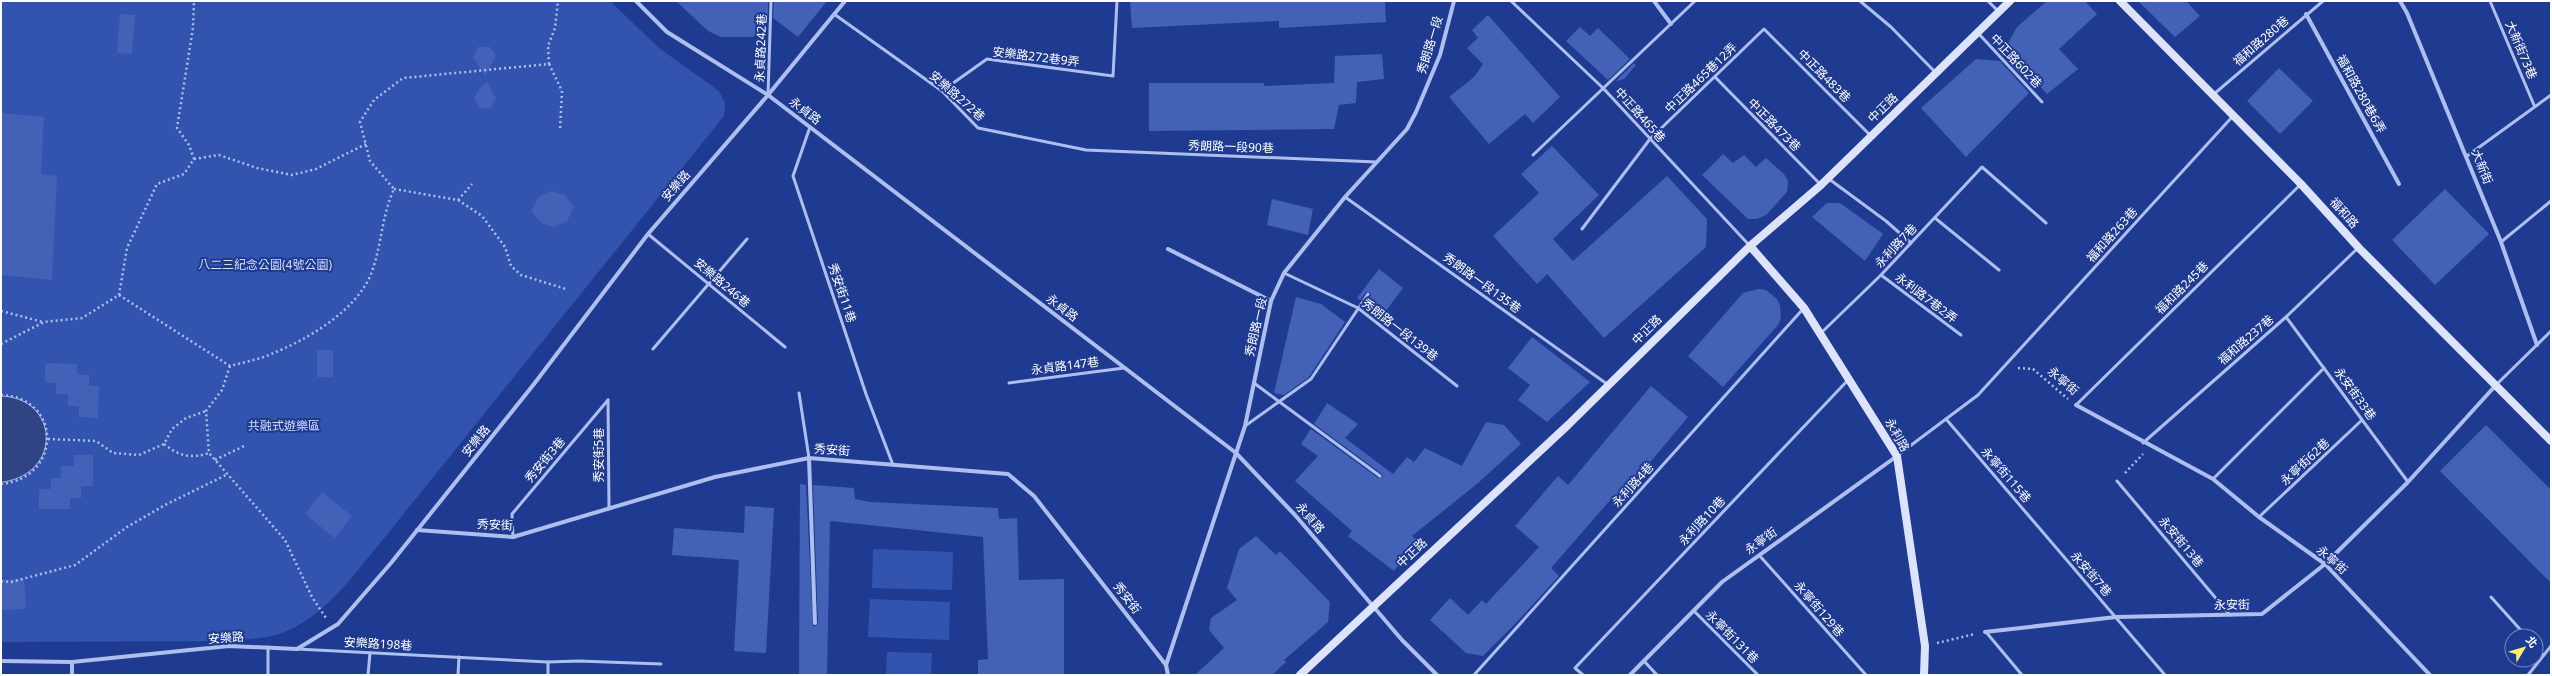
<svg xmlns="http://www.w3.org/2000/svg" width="2552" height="676" font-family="'Noto Sans','Noto Sans TC',sans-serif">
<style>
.green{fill:#3253ae}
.water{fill:#304484;stroke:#a3b8ef}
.building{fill:#4361b6}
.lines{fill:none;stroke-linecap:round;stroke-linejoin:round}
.path{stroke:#afbfed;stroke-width:2.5;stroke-dasharray:2 3;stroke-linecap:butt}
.lane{stroke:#afbfed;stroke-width:3}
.street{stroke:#afbfed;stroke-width:4}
.secondary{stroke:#dce3fa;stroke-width:8}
.labels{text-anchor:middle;stroke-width:4;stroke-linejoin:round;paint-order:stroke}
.street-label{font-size:12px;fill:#fff;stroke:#1f3b91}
.park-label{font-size:12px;fill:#d5dffa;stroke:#1f3b91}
</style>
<rect width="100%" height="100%" fill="#1f3b91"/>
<g class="green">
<path d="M1,1H610L659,48L719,91L725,103L724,116L381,542C350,579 317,628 267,637C256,639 245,639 233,641L1,642Z"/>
<polygon points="873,549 953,552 952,590 872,588"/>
<polygon points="870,599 950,602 949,640 868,637"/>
<polygon points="887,652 932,653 931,675 886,674"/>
</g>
<path class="water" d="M1,396C59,398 63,473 3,482H1Z"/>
<g class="building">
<polygon points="676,1 768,1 768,15 760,32 753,37 721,37 708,31"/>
<polygon points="774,1 827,1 798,37 773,18"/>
<polygon points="1130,1 1385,1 1386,22 1279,28 1279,21 1132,28"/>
<polygon points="2047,1 2085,1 2097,14 2059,49 2078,69 2047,94 2038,84 2034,89 2008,61 2008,43 2017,27"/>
<polygon points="2138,1 2186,1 2200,16 2175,37"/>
<polygon points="120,14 135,15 132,54 117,53"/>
<polygon points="1488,15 1560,97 1533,123 1525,114 1489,144 1449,97 1474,77 1483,64 1467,48 1478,38 1472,30"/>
<polygon points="1580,27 1590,36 1598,28 1630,59 1608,80 1566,41"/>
<polygon points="478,47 490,47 496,56 485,76 473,57"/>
<polygon points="1382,54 1384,79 1357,82 1356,103 1339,105 1334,129 1149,131 1149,83 1264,83 1264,86 1334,83 1335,56"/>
<polygon points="1976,59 2000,61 2029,93 1966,157 1921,108"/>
<polygon points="1634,63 1636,65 1624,79 1616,81"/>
<polygon points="2279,68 2313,101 2280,134 2247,101"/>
<polygon points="487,82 496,98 491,108 480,108 474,98 479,89"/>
<polygon points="1,113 44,117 41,174 57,176 52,280 1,275"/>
<polygon points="1552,146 1599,195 1553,239 1573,261 1667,176 1707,219 1706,247 1604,338 1547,274 1537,284 1493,236 1539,193 1521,174"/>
<polygon points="1723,154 1733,163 1744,155 1756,167 1766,158 1784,174 1788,181 1787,192 1766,215 1757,219 1748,219 1702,175"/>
<polygon points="2445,189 2489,234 2435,285 2392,240"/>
<polygon points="551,191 565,195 574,207 567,221 554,227 541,223 531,211 539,197"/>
<polygon points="1272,199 1313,209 1308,235 1267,225"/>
<polygon points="1827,203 1840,203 1883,234 1865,261 1812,217"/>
<polygon points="1379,269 1403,288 1382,316 1365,304 1371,295 1370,292 1366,292 1360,300 1357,298"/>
<polygon points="1758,289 1766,290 1777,299 1780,305 1781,318 1778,325 1723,387 1688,356 1743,293"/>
<polygon points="1296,297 1321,304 1345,322 1309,377 1284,395 1274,393"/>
<polygon points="1532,337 1590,382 1547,422 1518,400 1530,385 1508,368"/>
<rect x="317" y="350" width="16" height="27"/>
<polygon points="45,363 77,364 77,375 89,375 89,386 99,386 98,418 79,417 79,406 68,406 68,394 56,394 56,383 45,383"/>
<polygon points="1651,386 1688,417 1617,502 1612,498 1551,568 1559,576 1515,624 1483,656 1466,653 1430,620 1450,598 1468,615 1482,600 1486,604 1539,547 1515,526 1558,476 1568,485"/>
<polygon points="1327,403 1358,424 1345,438 1393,474 1407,457 1414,462 1425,448 1462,466 1486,422 1504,425 1521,444 1478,483 1412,536 1417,540 1394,571 1348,536 1352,531 1295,481 1318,456 1301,444 1311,429 1378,478 1383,477 1382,474 1314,424"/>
<polygon points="2486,425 2551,490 2551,583 2440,471"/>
<polygon points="74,455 93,455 93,486 81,486 81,498 70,498 70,509 39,509 39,489 51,489 51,478 61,478 61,466 74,466"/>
<polygon points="800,484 806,485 813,626 816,626 818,623 813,485 854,488 855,499 870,502 998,508 999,519 1017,518 1019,580 1064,579 1064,675 978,675 978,660 988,659 983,537 830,521 827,675 799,675"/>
<polygon points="322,492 352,516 335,538 305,514"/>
<polygon points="745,506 774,508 766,653 734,651 739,560 672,555 674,528 744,533"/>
<polygon points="1256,536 1276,555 1280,551 1330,602 1328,622 1284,660 1286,662 1272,675 1195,675 1224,648 1209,630 1211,618 1237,600 1227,588 1239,549"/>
<polygon points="24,579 26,609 1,610 1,580"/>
</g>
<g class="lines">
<g class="path">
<polyline points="549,64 562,91 560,129"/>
<polyline points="194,159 219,155 257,168 292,175 316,169 366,144"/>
<polyline points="394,189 458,200 482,216 505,247 511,266 521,275 566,289"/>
<polyline points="458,200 472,184"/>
<path d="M119,295L230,366C244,362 258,360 271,354C307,340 356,311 371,274C382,245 381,218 394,189L370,161L360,122L374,100L403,78L549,64L548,46L555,28L558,1"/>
<polyline points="1,311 43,322"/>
<polyline points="1,344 44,322 82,318 119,295 127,248 157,184 184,174 194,159 189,145 177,128 193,28 194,1"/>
<polyline points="230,366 222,390 206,411 209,453 285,540 312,597 326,618"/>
<polyline points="2018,368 2033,369 2068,399"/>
<path d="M1,395C62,397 63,478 1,484"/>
<polyline points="48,439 96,441 113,453 139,455 164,444 172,429 186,418 206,411"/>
<path d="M164,444C179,456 191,459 209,453"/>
<polyline points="215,460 244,446"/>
<polyline points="2125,473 2143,454"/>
<polyline points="1,581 11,582 75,565 127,527 165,505 228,474"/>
<polyline points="1937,643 1975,634"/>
</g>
<g class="lane">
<polyline points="1511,1 1603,88 1750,246"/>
<polyline points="1860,1 1891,27 1936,73"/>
<polyline points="1988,1 1999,12"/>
<polyline points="2490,1 2534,105"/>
<polyline points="834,14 942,91 978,128 1086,150 1376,162"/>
<polyline points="1979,34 2042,102"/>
<polyline points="1715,77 1821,185"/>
<polyline points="942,91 987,59 1113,76 1117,1"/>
<polyline points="2214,94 2323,1"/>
<polyline points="768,95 771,1"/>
<polyline points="810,127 793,176 866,394 893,465"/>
<polyline points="1533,155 1695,1"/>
<polyline points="2467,156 2551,95"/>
<polyline points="1829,179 1886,221 1911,243"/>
<polyline points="1345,197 1607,384"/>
<polyline points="1935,218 1999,270"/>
<polyline points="1582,229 1650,139 1764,29 1871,136"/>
<polyline points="648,234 785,347"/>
<polyline points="2501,242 2551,201"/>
<polyline points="1284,273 1358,308 1457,386"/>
<polyline points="1881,275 1961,335"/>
<polyline points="2286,317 2408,482"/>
<polyline points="1820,334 1881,275 1982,167 2046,223"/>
<polyline points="653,349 747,239"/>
<polyline points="1009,383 1124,368"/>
<polyline points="1254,383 1380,476"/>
<polyline points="2497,384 2551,331"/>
<polyline points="799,393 809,458"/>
<polyline points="608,400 609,509"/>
<polyline points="2076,405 2300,185"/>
<polyline points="1946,419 2165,675"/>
<polyline points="1245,426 1311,379 1368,294"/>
<polyline points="2143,443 2286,317 2358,248"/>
<polyline points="1898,455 1978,395 2233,116"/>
<polyline points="2213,479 2324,368"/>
<polyline points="2117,481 2230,615"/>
<polyline points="2259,517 2362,420"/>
<polyline points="513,537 512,514 608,400"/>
<polyline points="1759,555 1866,675"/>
<polyline points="2491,597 2526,636"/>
<polyline points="1694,611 1758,675"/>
<polyline points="1986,632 2022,675"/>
<polyline points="2536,647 2543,655"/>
<polyline points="297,649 548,662 548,675"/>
<polyline points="1644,661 1657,675"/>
<polyline points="548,662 579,661 661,664"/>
<polyline points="268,675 268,647"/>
<polyline points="368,675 370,653"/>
<polyline points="458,675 459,657"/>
<polyline points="1474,675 1803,309"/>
<polyline points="1583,675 1575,668 1848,380"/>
<polyline points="2528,675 2551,646"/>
</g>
<g class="street">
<polyline points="636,1 667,32 768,95 1236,453 1295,515 1402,640 1437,675"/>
<polyline points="1654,1 1671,24"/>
<polyline points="2400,1 2407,13 2501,242 2537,345"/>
<polyline points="2306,14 2399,184"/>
<polyline points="1168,249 1271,301"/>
<polyline points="2076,405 2213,479 2259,517 2325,564 2430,675"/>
<polyline points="809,458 815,623"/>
<polyline points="417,530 513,537 715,477 809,458 1008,474 1034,496 1166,665"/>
<polyline points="1985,632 2116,617 2262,614 2325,564 2408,482 2496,385"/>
<polyline points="1,661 72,662 229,646 297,649 338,624 391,563 534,384 648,234 768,95 845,1"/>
<polyline points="72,662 72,675"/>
<polyline points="1168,675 1166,665 1245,426 1271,301 1284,273 1345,197 1407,129 1416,112 1440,55 1454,1"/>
<polyline points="1630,675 1722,582 1897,456"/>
</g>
<g class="secondary">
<polyline points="2120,1 2301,184 2359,248 2551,441"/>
<polyline points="1750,246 1804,308 1897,456 1925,646 1924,675"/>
<polyline points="1300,675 1568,425 1750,246 1821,185 2010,1"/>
</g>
</g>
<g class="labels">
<g class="street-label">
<text transform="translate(2261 41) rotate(-41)" y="4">福和路280巷</text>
<text transform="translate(1430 45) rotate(-73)" y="4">秀朗路一段</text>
<text transform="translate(761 48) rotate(-88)" y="4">永貞路242巷</text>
<text transform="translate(2521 50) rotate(67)" y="4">大新街73巷</text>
<text transform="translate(1036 57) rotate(7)" y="4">安樂路272巷9弄</text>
<text transform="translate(2016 61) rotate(47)" y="4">中正路602巷</text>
<text transform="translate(1824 76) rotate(45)" y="4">中正路483巷</text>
<text transform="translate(1701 78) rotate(-44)" y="4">中正路465巷12弄</text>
<text transform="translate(2361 94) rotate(61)" y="4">福和路280巷6弄</text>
<text transform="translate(957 96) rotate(41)" y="4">安樂路272巷</text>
<text transform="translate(1883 108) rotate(-44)" y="4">中正路</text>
<text transform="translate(805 111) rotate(37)" y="4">永貞路</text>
<text transform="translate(1640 115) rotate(48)" y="4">中正路465巷</text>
<text transform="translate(1774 125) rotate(45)" y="4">中正路473巷</text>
<text transform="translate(1231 147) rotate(2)" y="4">秀朗路一段90巷</text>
<text transform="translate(2482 167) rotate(68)" y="4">大新街</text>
<text transform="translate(676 186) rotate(-49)" y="4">安樂路</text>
<text transform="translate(2344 213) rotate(48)" y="4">福和路</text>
<text transform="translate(2112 235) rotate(-48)" y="4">福和路263巷</text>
<text transform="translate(1896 246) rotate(-47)" y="4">永利路7巷</text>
<text transform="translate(722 283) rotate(40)" y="4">安樂路246巷</text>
<text transform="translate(1482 283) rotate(36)" y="4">秀朗路一段135巷</text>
<text transform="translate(2182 288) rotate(-45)" y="4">福和路245巷</text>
<text transform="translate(842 293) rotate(71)" y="4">秀安街11巷</text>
<text transform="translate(1926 298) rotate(37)" y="4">永利路7巷2弄</text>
<text transform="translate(1062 308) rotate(37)" y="4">永貞路</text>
<text transform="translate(1256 327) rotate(-77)" y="4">秀朗路一段</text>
<text transform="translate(1400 330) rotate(38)" y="4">秀朗路一段139巷</text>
<text transform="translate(1647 330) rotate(-45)" y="4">中正路</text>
<text transform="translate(2246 340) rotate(-41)" y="4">福和路237巷</text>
<text transform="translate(1065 366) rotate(-7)" y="4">永貞路147巷</text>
<text transform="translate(2063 381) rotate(40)" y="4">永寧街</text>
<text transform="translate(2355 394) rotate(54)" y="4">永安街33巷</text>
<text transform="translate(1897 435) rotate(61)" y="4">永利路</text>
<text transform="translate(476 441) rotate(-51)" y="4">安樂路</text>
<text transform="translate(832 450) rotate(4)" y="4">秀安街</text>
<text transform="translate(599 455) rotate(-90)" y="4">秀安街5巷</text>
<text transform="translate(545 460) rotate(-50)" y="4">秀安街3巷</text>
<text transform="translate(2305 462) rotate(-43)" y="4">永寧街62巷</text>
<text transform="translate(2006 475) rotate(49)" y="4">永寧街115巷</text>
<text transform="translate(1633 485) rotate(-48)" y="4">永利路4巷</text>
<text transform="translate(1310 518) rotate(49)" y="4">永貞路</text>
<text transform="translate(1702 521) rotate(-47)" y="4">永利路10巷</text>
<text transform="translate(495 525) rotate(2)" y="4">秀安街</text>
<text transform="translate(1761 541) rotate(-36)" y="4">永寧街</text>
<text transform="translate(2181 542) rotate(50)" y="4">永安街13巷</text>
<text transform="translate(1412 553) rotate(-43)" y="4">中正路</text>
<text transform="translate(2332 560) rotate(41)" y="4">永寧街</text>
<text transform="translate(2091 574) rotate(49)" y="4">永安街7巷</text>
<text transform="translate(1127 598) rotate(52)" y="4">秀安街</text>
<text transform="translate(2232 605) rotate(-1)" y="4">永安街</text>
<text transform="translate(1819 609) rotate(49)" y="4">永寧街129巷</text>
<text transform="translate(1732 637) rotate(45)" y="4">永寧街131巷</text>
<text transform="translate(226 638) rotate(-4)" y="4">安樂路</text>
<text transform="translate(378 644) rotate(3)" y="4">安樂路198巷</text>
</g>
<g class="park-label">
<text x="265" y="269">八二三紀念公園(4號公園)</text>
<text x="284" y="430">共融式遊樂區</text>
</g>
</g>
<rect width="2552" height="676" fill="none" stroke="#ffffff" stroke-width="4"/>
<g transform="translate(2524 648) rotate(52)"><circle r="19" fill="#1f3b91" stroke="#7989bd"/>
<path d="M0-3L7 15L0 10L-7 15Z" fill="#fbee6f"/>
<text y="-6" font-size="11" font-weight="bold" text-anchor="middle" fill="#ffffff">北</text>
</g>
</svg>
